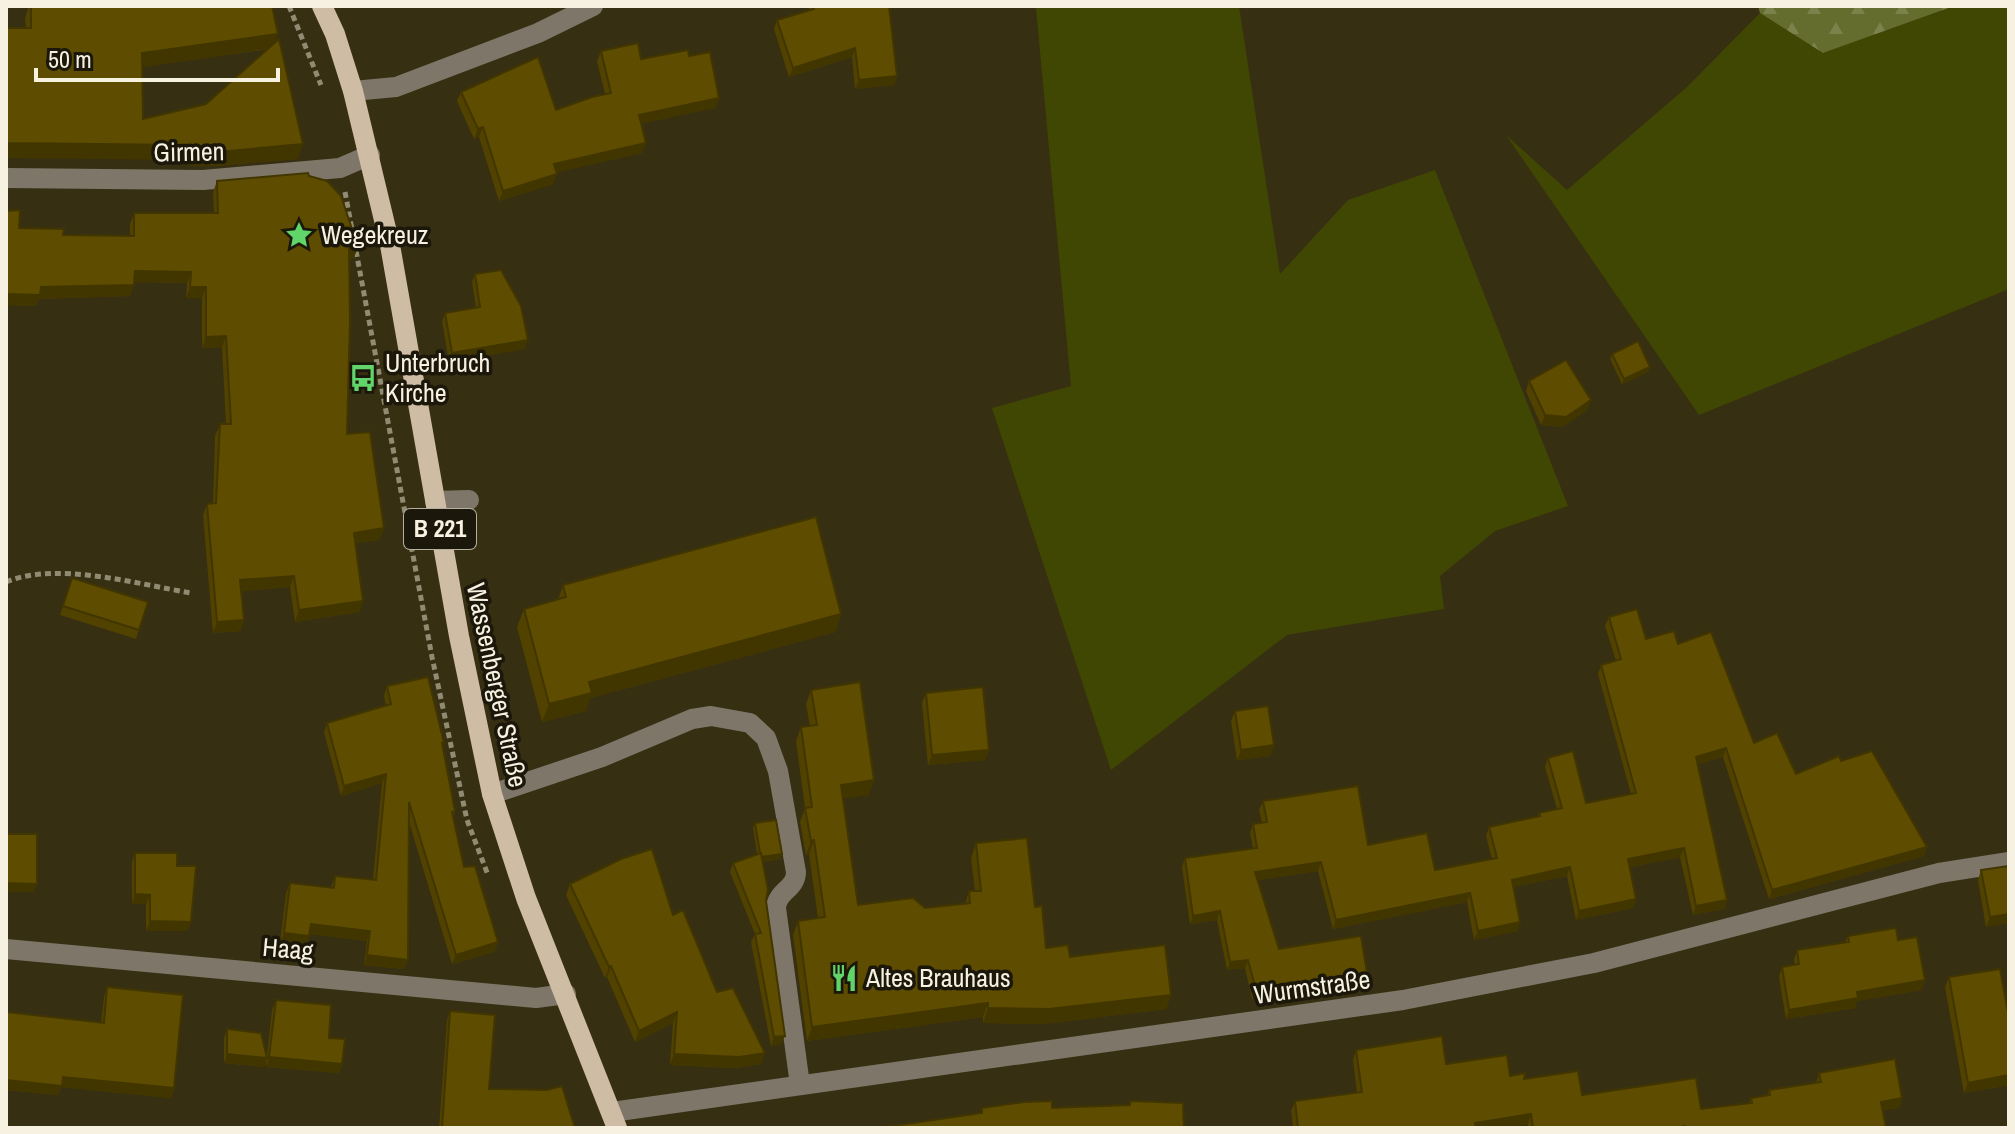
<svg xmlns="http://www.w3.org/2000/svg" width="2015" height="1134" font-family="'Archivo Narrow',sans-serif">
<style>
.grass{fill:#404702}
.forest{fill:url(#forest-firs)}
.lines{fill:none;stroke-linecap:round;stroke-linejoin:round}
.path{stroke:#918b73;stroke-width:5;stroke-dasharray:6 4;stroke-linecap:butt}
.minor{stroke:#7f766a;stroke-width:20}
.major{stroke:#cfbca4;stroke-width:20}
.wall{fill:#514200;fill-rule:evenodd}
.shaded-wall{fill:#423600}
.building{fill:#5e4d00;stroke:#423600;stroke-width:2}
.labels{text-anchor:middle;stroke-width:7;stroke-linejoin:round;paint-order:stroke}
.shield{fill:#1b180b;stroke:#b4b0a0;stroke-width:2}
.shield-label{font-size:24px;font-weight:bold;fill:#f6f1e0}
.street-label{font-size:26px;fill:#f6f1e0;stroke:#1b180b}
.poi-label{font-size:26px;fill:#f6f1e0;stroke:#1b180b;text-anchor:start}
</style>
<defs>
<pattern id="forest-firs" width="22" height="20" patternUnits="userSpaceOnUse" patternTransform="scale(2)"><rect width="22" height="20" fill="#646d2d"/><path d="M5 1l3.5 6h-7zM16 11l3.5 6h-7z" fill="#7b824b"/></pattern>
</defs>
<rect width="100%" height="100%" fill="#372f12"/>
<g class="grass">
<polygon points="1049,6 1239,6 1280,274 1348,200 1435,170 1568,506 1495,531 1440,576 1444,609 1287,635 1111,770 992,408 1071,386 1036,8"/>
<polygon points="1954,6 2009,6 2009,289 1699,415 1506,135 1567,190 1687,87 1760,13 1823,53"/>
</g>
<polygon class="forest" points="1758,6 1954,6 1823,53 1760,13"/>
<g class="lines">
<g class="path">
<polyline points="289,6 321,85"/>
<polyline points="345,192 432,657 467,820 488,875"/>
<path d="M6,582C57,561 137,584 191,593"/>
</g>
<g class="minor">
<polyline points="353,91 396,87 538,33 593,6"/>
<polyline points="6,178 203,180 340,168 370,155"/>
<polyline points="435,501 469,500"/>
<path d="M492,794L602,757L692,719L711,716L750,723L766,738L778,771L796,872C796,889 777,891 776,908L800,1085"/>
<polyline points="6,949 536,998 566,994"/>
<polyline points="612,1112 1403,1000 1594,963 1939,873 2009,862"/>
</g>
<polyline class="major" points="322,6 335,34 353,91 390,245 459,636 492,794 526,898 617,1128"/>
</g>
<g class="wall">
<path d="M29,6H272L274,44L298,159L212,166L184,165L183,160L26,28L25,18ZM269,49L206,104L143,119L142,67Z"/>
<polygon points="809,6 889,6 897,76 894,85 855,89 852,57 789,77 774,29 777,20 809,11"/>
<polygon points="601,51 641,59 689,56 719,98 715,108 641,123 642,153 556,172 553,184 499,201 479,137 474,139 457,101 461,92 556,110 605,94 597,61"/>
<polygon points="309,176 354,258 349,259 347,434 384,528 379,540 355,543 363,601 359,612 295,622 290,587 241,591 244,620 240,631 213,633 203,515 207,504 213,503 215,436 220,424 226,424 222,347 202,348 202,298 186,298 187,283 134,282 130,296 39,299 36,306 6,305 6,211 19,228 63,235 130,236 130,224 134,213 214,213 213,192 217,181"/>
<polygon points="475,274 525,349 449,362 442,321 445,313 476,308 472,282"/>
<polygon points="1612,354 1648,372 1622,384 1610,359"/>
<polygon points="1529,381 1591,400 1587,410 1562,427 1541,425 1526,391"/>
<polygon points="72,578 148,602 136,639 60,615"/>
<polygon points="563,585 841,614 835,632 590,698 586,711 542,722 517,627 524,609 558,600"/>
<polygon points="1609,617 1646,639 1678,644 1754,743 1796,774 1841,761 1924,856 1769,899 1723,757 1698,764 1727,900 1724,909 1693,915 1680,857 1630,867 1636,899 1633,908 1576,920 1567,876 1513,887 1520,922 1517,931 1474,940 1467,902 1333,929 1318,871 1258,880 1279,949 1364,982 1252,999 1245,968 1227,970 1217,920 1190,924 1182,867 1185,858 1253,848 1250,833 1253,824 1262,823 1259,810 1263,801 1368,845 1435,870 1492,859 1486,836 1489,827 1537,817 1539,813 1557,809 1545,767 1548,758 1586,803 1631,794 1598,674 1601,665 1616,661 1605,626"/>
<polygon points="387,686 444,743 442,747 455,811 453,817 464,867 498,942 494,952 452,964 409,822 404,969 364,965 367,941 310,934 306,946 280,943 286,893 290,883 331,888 335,876 373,880 382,783 341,796 324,732 327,723 386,706 384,696"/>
<polygon points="811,690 869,795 843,798 858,905 925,908 965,904 969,891 975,891 971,858 976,843 1035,907 1046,948 1070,957 1171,995 1166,1009 1044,1024 983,1023 983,1017 807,1041 793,935 798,921 818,918 809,854 806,855 800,822 805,808 796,741 801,727 810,726 806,704"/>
<polygon points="926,693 989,750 985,760 928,765 922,703"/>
<polygon points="1235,711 1274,745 1270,756 1237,760 1231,721"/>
<polygon points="2009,795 2009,822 2007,799"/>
<polygon points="755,823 782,854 780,859 762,862 766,901 785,1036 781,1044 771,1046 751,942 755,934 730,872 733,863 757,854 753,828"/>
<polygon points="135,853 177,866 191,922 187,931 146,931 146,904 132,904 132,862"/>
<polygon points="2009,866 2009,923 1986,927 1978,880 1981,870"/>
<polygon points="570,884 673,915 761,1064 735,1068 670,1065 673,1023 635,1042 607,977 605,978 566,895"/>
<polygon points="1848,936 1898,940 1922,990 1857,1001 1855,1008 1786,1019 1779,977 1782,967 1795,965 1794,960 1797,950 1845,942"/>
<polygon points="1949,977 2009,1018 2009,1085 1964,1093 1945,987"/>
<polygon points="107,987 174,1088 171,1098 61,1087 58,1095 6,1090 6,1012 101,1023 104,997"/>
<polygon points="276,1000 329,1038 342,1064 339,1073 266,1067 266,1060 264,1067 224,1063 224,1038 227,1029 267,1056 272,1010"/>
<polygon points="450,1011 489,1089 575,1128 439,1128 447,1020"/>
<polygon points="1356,1050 1446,1064 1524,1079 1582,1095 1701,1109 1749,1103 1751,1098 1767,1095 1769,1090 1816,1083 1819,1073 1902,1098 1899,1108 1883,1110 1886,1128 1528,1128 1528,1124 1500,1128 1293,1128 1291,1111 1295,1101 1357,1093 1353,1060"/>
</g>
<g class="shaded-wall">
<polygon points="278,34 273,48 137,68 142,53"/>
<polygon points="855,48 852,57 789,77 793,68"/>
<polygon points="897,76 894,85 855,89 859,80"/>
<polygon points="719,98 715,108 636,125 639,115"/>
<polygon points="483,127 479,137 474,139 478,129"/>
<polygon points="6,143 188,145 183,160 6,158"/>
<polygon points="646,143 642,153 550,174 554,164"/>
<polygon points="303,144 298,159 212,166 184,165 190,150"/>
<polygon points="557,174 553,184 499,201 503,191"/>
<polygon points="358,247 354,258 345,259 349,248"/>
<polygon points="135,271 191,272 187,283 131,282"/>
<polygon points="134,285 130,296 39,299 36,306 6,305 6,294 41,287"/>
<polygon points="190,287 206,287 202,298 186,298"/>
<polygon points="226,336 222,347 202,348 206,337"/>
<polygon points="528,340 525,349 449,362 452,353"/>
<polygon points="1650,367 1648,372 1622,384 1624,379"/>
<polygon points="1591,400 1587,410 1562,427 1541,425 1545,415"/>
<polygon points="384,528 379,540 350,544 354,533"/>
<polygon points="294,576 290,587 236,592 240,580"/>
<polygon points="363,601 359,612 295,622 299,610"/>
<polygon points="841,614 835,632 590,698 586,711 542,722 549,704 589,682"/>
<polygon points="244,620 240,631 213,633 217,622"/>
<polygon points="1274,745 1270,756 1237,760 1241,750"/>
<polygon points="1726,748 1723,757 1693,765 1696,757"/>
<polygon points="989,750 985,760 928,765 932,755"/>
<polygon points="386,774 382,783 341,796 344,786"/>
<polygon points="874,780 869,795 836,800 841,785"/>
<polygon points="814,840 809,854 806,855 811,841"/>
<polygon points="1927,847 1924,856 1769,899 1772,890"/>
<polygon points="1684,848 1680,857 1625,868 1628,859"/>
<polygon points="782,854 780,859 758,862 760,857"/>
<polygon points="1321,862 1318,871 1252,881 1255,872"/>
<polygon points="1570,867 1567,876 1509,888 1512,880"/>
<polygon points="6,883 37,884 34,892 6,892"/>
<polygon points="1470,893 1467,902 1333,929 1336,920"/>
<polygon points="135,894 150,895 146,904 132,904"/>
<polygon points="1636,899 1633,908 1576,920 1579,911"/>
<polygon points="1727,900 1724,909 1693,915 1696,906"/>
<polygon points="1220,911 1217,920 1190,924 1193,916"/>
<polygon points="2009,914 2009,923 1986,927 1990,917"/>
<polygon points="150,921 191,922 187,931 146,931"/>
<polygon points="1520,922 1517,931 1474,940 1478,931"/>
<polygon points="311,924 370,931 367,941 307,934"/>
<polygon points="284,933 309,936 306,946 280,943"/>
<polygon points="498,942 494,952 452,964 456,955"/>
<polygon points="367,955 408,960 404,969 364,965"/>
<polygon points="1248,960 1245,968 1227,970 1230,962"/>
<polygon points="611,966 607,977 605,978 609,967"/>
<polygon points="1367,973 1364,982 1252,999 1256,990"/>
<polygon points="1925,980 1922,990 1857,1001 1855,1008 1786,1019 1789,1010 1857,992"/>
<polygon points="1171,995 1166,1009 1044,1024 983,1023 988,1008"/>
<polygon points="988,1003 983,1017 807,1041 812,1027"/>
<polygon points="677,1012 673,1023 635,1042 639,1031"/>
<polygon points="785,1036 781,1044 771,1046 774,1037"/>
<polygon points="765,1053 761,1064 735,1068 670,1065 674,1054"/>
<polygon points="227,1054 267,1058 264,1067 224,1063"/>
<polygon points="269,1057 342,1064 339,1073 266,1067"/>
<polygon points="2009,1075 2009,1085 1964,1093 1968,1083"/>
<polygon points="63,1077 174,1088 171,1098 61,1087 58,1095 6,1090 6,1080"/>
<polygon points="1902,1098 1899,1108 1878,1111 1881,1102"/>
<polygon points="1531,1114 1528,1124 1500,1128 1473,1128 1475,1123"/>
</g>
<g class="building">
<polygon points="31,6 272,6 278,34 142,53 143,119 206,104 279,39 303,144 218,152 190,150 188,145 6,143 6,28 31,28"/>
<polygon points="813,6 889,6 897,76 859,80 855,48 793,68 777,20 814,9"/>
<polygon points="638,43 641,59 688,50 689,56 710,52 719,98 639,115 646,143 554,164 557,174 503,191 483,127 478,129 461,92 538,57 556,110 592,97 611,93 601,51"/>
<polygon points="308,173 309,176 327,181 341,196 358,247 349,248 350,321 347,434 370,432 384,528 354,533 363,601 299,610 294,576 240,580 244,620 217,622 207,504 216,503 220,424 231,424 226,336 206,337 206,287 190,287 191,272 135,271 134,285 41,287 40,295 6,294 6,211 20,210 19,228 64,229 63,235 134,236 134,213 218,213 217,181"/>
<polygon points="501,270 521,306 528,340 452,353 445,313 480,307 475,274"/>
<polygon points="1638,341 1650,367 1624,379 1612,354"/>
<polygon points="1566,360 1591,400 1566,417 1545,415 1529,381"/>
<polygon points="816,517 841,614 589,682 592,693 549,704 524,609 566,597 563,585"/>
<polygon points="72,578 148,602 139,630 63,606"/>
<polygon points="1637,609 1646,639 1674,631 1678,644 1711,632 1754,743 1777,733 1796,774 1839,756 1841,761 1872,751 1927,847 1772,890 1726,748 1696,757 1727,900 1696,906 1684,848 1628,859 1636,899 1579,911 1570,867 1512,880 1520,922 1478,931 1470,893 1336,920 1321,862 1255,872 1279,949 1361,936 1367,973 1256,990 1248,960 1230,962 1220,911 1193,916 1185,858 1257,848 1253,824 1267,822 1263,801 1358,786 1368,845 1427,833 1435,870 1497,858 1489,827 1540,816 1539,813 1562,808 1548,758 1573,751 1586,803 1636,793 1601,665 1621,659 1609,617"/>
<polygon points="428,677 444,743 442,743 455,811 452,812 464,867 475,866 498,942 456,955 409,802 408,960 367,955 370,931 311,924 309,936 284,933 290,883 334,888 335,876 376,880 386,774 344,786 327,723 391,704 387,686"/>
<polygon points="860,682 874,780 841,785 858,905 913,898 925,908 970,903 969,891 981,891 976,843 1027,838 1035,907 1042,906 1046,948 1068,945 1070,957 1165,945 1171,995 1049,1009 988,1008 988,1003 812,1027 798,921 825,917 814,840 811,841 805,808 812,807 801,727 817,725 811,690"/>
<polygon points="983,687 989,750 932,755 926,693"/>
<polygon points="1268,706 1274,745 1241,750 1235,711"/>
<polygon points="776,820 782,854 761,857 760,853 755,823"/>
<polygon points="6,834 37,834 37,884 6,883"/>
<polygon points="652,849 673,915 683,910 717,992 733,988 765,1053 739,1057 674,1054 677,1012 639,1031 611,966 609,967 570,884 621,859"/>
<polygon points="135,853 177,853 177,866 196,866 191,922 150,921 150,895 135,894"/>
<polygon points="761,853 768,890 766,901 785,1036 774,1037 755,934 761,933 733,863"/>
<polygon points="2009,866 2009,914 1990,917 1981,870"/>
<polygon points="1896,928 1898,940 1917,937 1925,980 1857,992 1858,998 1789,1010 1782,967 1799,964 1797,950 1849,942 1848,936"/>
<polygon points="2000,969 2009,1018 2009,1075 1968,1083 1949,977"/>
<polygon points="107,987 183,995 174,1088 63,1077 62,1086 6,1080 6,1012 104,1023"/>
<polygon points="276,1000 331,1005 329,1038 345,1039 342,1064 269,1057"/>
<polygon points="450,1011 495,1015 489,1089 547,1090 562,1086 575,1128 442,1128"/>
<polygon points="227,1029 261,1033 267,1058 227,1054"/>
<polygon points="1442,1036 1446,1064 1507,1055 1510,1076 1525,1073 1524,1079 1578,1071 1582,1095 1696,1078 1701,1109 1752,1103 1751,1098 1770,1095 1769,1090 1821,1082 1819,1073 1895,1059 1902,1098 1881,1102 1886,1128 1685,1128 1685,1126 1676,1128 1533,1128 1531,1114 1475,1123 1476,1128 1298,1128 1295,1101 1362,1092 1356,1050"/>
<polygon points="1052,1101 1052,1108 1130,1105 1130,1101 1183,1103 1184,1128 887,1128 886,1127 982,1113 982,1108 1024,1102"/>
</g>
<defs>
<g id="sight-bare" transform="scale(2.16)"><path d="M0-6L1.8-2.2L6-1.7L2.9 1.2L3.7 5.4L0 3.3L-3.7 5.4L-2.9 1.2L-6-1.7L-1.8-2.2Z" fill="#61d46a" stroke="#1b180b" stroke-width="2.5" paint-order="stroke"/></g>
<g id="bus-bare" transform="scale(2.16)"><path d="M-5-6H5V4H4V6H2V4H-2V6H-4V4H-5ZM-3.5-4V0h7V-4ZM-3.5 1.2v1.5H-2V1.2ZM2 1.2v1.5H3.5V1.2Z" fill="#61d46a" stroke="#1b180b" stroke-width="2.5" paint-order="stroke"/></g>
<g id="restaurant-bare" transform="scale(2.16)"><path d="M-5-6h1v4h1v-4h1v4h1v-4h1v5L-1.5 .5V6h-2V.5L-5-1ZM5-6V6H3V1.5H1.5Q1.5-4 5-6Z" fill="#61d46a" stroke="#1b180b" stroke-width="2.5" paint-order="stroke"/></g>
</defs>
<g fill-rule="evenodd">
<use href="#sight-bare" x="299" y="235"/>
<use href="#bus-bare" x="363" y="378"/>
<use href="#restaurant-bare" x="844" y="978"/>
</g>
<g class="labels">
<rect class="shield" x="404" y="509" width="72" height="40" rx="6"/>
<g class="shield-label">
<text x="440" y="537">B 221</text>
</g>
<g class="street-label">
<text transform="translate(189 152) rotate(-1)" y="9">Girmen</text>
<text transform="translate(497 685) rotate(78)" y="9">Wassenberger Straße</text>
<text transform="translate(288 949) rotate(5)" y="9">Haag</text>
<text transform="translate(1312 987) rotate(-8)" y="9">Wurmstraße</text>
</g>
<g class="poi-label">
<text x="321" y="244">Wegekreuz</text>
<text x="385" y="372">Unterbruch<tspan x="385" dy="30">Kirche</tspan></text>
<text x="866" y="987">Altes Brauhaus</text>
</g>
</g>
<rect width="2015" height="1134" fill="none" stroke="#f6f1e0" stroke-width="16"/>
<path d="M36 68v12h242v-12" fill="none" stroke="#f6f1e0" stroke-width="4"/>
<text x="48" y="68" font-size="24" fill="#f6f1e0" stroke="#1b180b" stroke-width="6" paint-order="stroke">50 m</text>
</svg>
